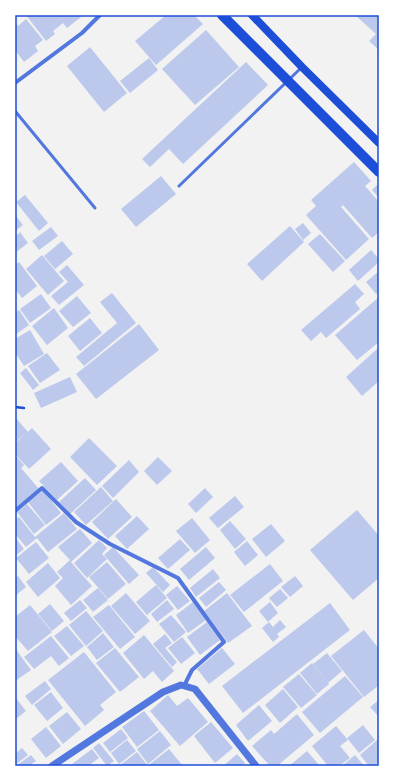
<svg xmlns="http://www.w3.org/2000/svg" width="394" height="781" font-family="Inter,sans-serif">
<style>
.building{fill:#bdc9ec}
.lines{fill:none;stroke-linecap:round;stroke-linejoin:round}
.path{stroke:#1d4ed8;stroke-width:2.5}
.service{stroke:#5277de;stroke-width:3}
.minor{stroke:#5277de;stroke-width:4}
.tertiary{stroke:#5277de;stroke-width:7}
.secondary{stroke:#1d4ed8;stroke-width:8}
.primary{stroke:#1d4ed8;stroke-width:10}
.neatline{fill:none;stroke:#1d4ed8;stroke-width:1.5}
</style>
<rect width="100%" height="100%" fill="#f2f2f2"/>
<g class="building">
<polygon points="26,15 79,15 81,17 67,28 63,23 53,31 55,34 46,41"/>
<polygon points="166,15 194,15 203,24 156,65 135,41"/>
<polygon points="355,15 379,15 379,50 369,41 376,34"/>
<polygon points="26,19 43,40 35,46 38,51 24,62 15,50 15,22 18,26"/>
<polygon points="206,30 239,67 195,105 162,69"/>
<polygon points="90,47 127,93 104,112 67,66"/>
<polygon points="149,58 158,70 130,93 120,81"/>
<polygon points="246,62 268,85 183,164 169,149 150,167 142,159"/>
<polygon points="354,162 371,181 365,186 379,202 379,232 372,238 343,205 341,207 369,239 346,260 306,215 316,206 311,200"/>
<polygon points="161,176 176,194 136,227 121,209"/>
<polygon points="377,185 379,187 379,198 372,190"/>
<polygon points="25,195 48,223 39,231 16,202"/>
<polygon points="15,215 23,225 15,231"/>
<polygon points="303,223 311,233 303,240 295,229"/>
<polygon points="290,226 304,242 262,281 247,264"/>
<polygon points="51,227 58,236 39,250 32,241"/>
<polygon points="20,232 28,243 15,253 15,237"/>
<polygon points="320,234 345,261 333,272 308,244"/>
<polygon points="62,241 73,254 55,269 44,256"/>
<polygon points="371,250 379,259 379,262 358,281 349,270"/>
<polygon points="42,255 64,281 48,295 26,269"/>
<polygon points="19,262 37,286 22,298 15,289 15,265"/>
<polygon points="67,265 84,285 59,305 51,296 68,282 59,272"/>
<polygon points="379,271 379,292 376,294 366,282"/>
<polygon points="355,284 364,294 355,302 360,309 326,338 321,332 311,341 301,330"/>
<polygon points="112,293 136,323 84,366 76,357 117,323 100,302"/>
<polygon points="41,294 51,308 30,323 20,309"/>
<polygon points="77,296 91,313 73,327 59,311"/>
<polygon points="379,297 379,342 357,360 335,335"/>
<polygon points="54,308 68,328 47,345 32,326"/>
<polygon points="19,310 29,325 15,335 15,313"/>
<polygon points="90,318 102,333 80,351 68,336"/>
<polygon points="139,324 159,350 96,399 76,374"/>
<polygon points="30,330 44,354 24,366 15,352 15,339"/>
<polygon points="377,349 379,351 379,381 362,396 346,377"/>
<polygon points="47,353 60,370 40,383 28,366"/>
<polygon points="26,368 39,385 33,390 20,373"/>
<polygon points="70,377 77,392 41,408 34,393"/>
<polygon points="15,417 28,432 32,428 51,449 29,469 15,454 15,443 26,433 15,442"/>
<polygon points="89,438 117,466 97,485 70,457"/>
<polygon points="15,455 24,465 21,468 39,489 15,509"/>
<polygon points="158,457 172,471 157,485 144,471"/>
<polygon points="129,460 139,472 113,498 102,486"/>
<polygon points="61,462 78,481 57,500 39,481"/>
<polygon points="85,478 96,490 70,514 59,502"/>
<polygon points="101,487 113,501 86,525 74,512"/>
<polygon points="205,488 213,497 196,513 188,504"/>
<polygon points="43,490 61,513 46,525 28,502"/>
<polygon points="235,496 244,507 218,528 209,518"/>
<polygon points="116,499 132,517 108,539 92,522"/>
<polygon points="27,504 45,525 34,534 17,512"/>
<polygon points="357,510 379,536 379,578 353,600 310,550"/>
<polygon points="64,513 77,529 48,552 37,538 26,547 15,534 15,520 19,517 35,537"/>
<polygon points="137,516 149,529 127,549 115,536"/>
<polygon points="192,518 210,540 195,553 176,531"/>
<polygon points="230,521 246,539 235,549 220,530"/>
<polygon points="271,524 285,541 266,557 252,539"/>
<polygon points="80,529 92,543 71,562 92,586 71,605 55,586 63,578 57,572 70,560 58,547"/>
<polygon points="15,537 24,549 15,556"/>
<polygon points="180,539 190,550 168,569 158,558"/>
<polygon points="99,540 107,548 102,554 107,559 87,578 74,563"/>
<polygon points="247,541 258,555 245,566 234,552"/>
<polygon points="36,542 49,558 29,574 16,558"/>
<polygon points="113,547 139,575 129,584 104,555"/>
<polygon points="206,547 215,558 189,580 180,569"/>
<polygon points="107,562 126,584 108,599 89,577"/>
<polygon points="48,563 60,578 38,597 26,582"/>
<polygon points="270,564 283,581 244,612 230,595"/>
<polygon points="153,567 170,585 163,592 146,573"/>
<polygon points="213,569 220,578 196,597 190,588"/>
<polygon points="18,576 26,587 15,596 15,578"/>
<polygon points="295,576 303,586 290,597 281,587"/>
<polygon points="219,582 226,590 206,607 199,598"/>
<polygon points="156,585 167,598 147,615 136,602"/>
<polygon points="177,586 190,601 178,610 166,595"/>
<polygon points="98,588 108,600 93,612 83,600"/>
<polygon points="280,589 288,598 277,607 269,598"/>
<polygon points="126,593 150,621 135,634 111,606"/>
<polygon points="227,593 252,626 228,643 204,611"/>
<polygon points="80,600 87,608 71,621 64,613"/>
<polygon points="167,600 174,609 157,622 151,614"/>
<polygon points="193,602 206,620 188,633 176,615"/>
<polygon points="270,602 278,613 268,622 259,611"/>
<polygon points="330,603 350,630 243,713 222,686"/>
<polygon points="50,604 64,621 52,631 38,614"/>
<polygon points="30,605 52,632 28,651 15,636 15,617"/>
<polygon points="109,605 135,637 120,649 93,617"/>
<polygon points="86,611 103,631 86,646 69,625"/>
<polygon points="171,615 186,632 174,642 159,624"/>
<polygon points="280,620 286,627 277,634 279,637 273,642 262,628 269,622 273,627"/>
<polygon points="207,622 220,640 200,655 187,637"/>
<polygon points="67,626 84,646 71,656 54,636"/>
<polygon points="364,630 379,649 379,685 364,697 331,656"/>
<polygon points="103,633 114,647 97,660 87,647"/>
<polygon points="165,634 172,643 165,648 177,662 172,667 153,644"/>
<polygon points="144,635 174,671 162,682 153,671 144,679 123,653"/>
<polygon points="51,636 69,658 59,666 51,656 34,669 24,657"/>
<polygon points="182,637 195,653 181,664 168,648"/>
<polygon points="15,648 31,670 15,681"/>
<polygon points="115,648 139,677 120,692 96,663"/>
<polygon points="222,648 235,664 209,684 197,669"/>
<polygon points="84,652 116,692 100,705 104,710 85,726 48,680"/>
<polygon points="327,653 342,671 328,683 313,664"/>
<polygon points="312,663 329,684 317,694 300,673"/>
<polygon points="299,674 317,695 301,708 283,687"/>
<polygon points="345,676 363,697 320,733 302,712"/>
<polygon points="45,681 51,689 32,705 25,696"/>
<polygon points="283,689 298,707 280,723 265,705"/>
<polygon points="51,692 63,708 47,721 34,705"/>
<polygon points="168,695 177,706 188,698 208,722 180,746 150,711"/>
<polygon points="15,697 26,711 17,718 15,715"/>
<polygon points="379,700 379,717 370,707"/>
<polygon points="259,705 272,721 248,741 236,725"/>
<polygon points="144,711 159,730 137,747 122,727"/>
<polygon points="67,712 81,729 63,744 49,726"/>
<polygon points="297,714 314,735 277,766 270,766 252,746 271,730 274,734"/>
<polygon points="211,722 233,748 215,763 194,736"/>
<polygon points="363,725 375,740 359,753 347,738"/>
<polygon points="336,726 348,740 340,746 350,758 339,766 328,766 312,746"/>
<polygon points="46,727 61,746 46,758 31,739"/>
<polygon points="121,729 128,738 110,752 103,743"/>
<polygon points="160,731 171,745 148,764 137,749"/>
<polygon points="127,740 136,751 119,764 111,753"/>
<polygon points="377,740 379,742 379,762 374,766 369,766 360,755"/>
<polygon points="99,743 114,761 107,766 93,748"/>
<polygon points="22,748 28,755 15,765 15,754"/>
<polygon points="92,749 99,758 88,766 74,766 72,764"/>
<polygon points="169,749 183,766 152,766 150,764"/>
<polygon points="307,751 320,766 289,766"/>
<polygon points="137,752 148,766 119,766"/>
<polygon points="237,754 245,763 242,766 223,766"/>
<polygon points="31,755 36,761 29,766 16,766"/>
<polygon points="355,755 364,766 342,766"/>
</g>
<g class="lines">
<polyline class="path" points="15,407 24,408"/>
<g class="service">
<polyline points="15,111 95,208"/>
<polyline points="179,186 301,68"/>
</g>
<g class="minor">
<polyline points="15,83 82,33 100,15"/>
<polyline points="15,511 42,488 76,522 110,544 178,578 224,642 192,670 184,686"/>
</g>
<polyline class="tertiary" points="52,766 163,692 181,685 195,689 256,766"/>
<polyline class="secondary" points="252,15 302,67 379,143"/>
<polyline class="primary" points="222,15 379,172"/>
</g>
<rect width="394" height="781" fill="none" stroke="#ffffff" stroke-width="32"/>
<rect x="16" y="16" width="362" height="749" class="neatline"/>
</svg>
